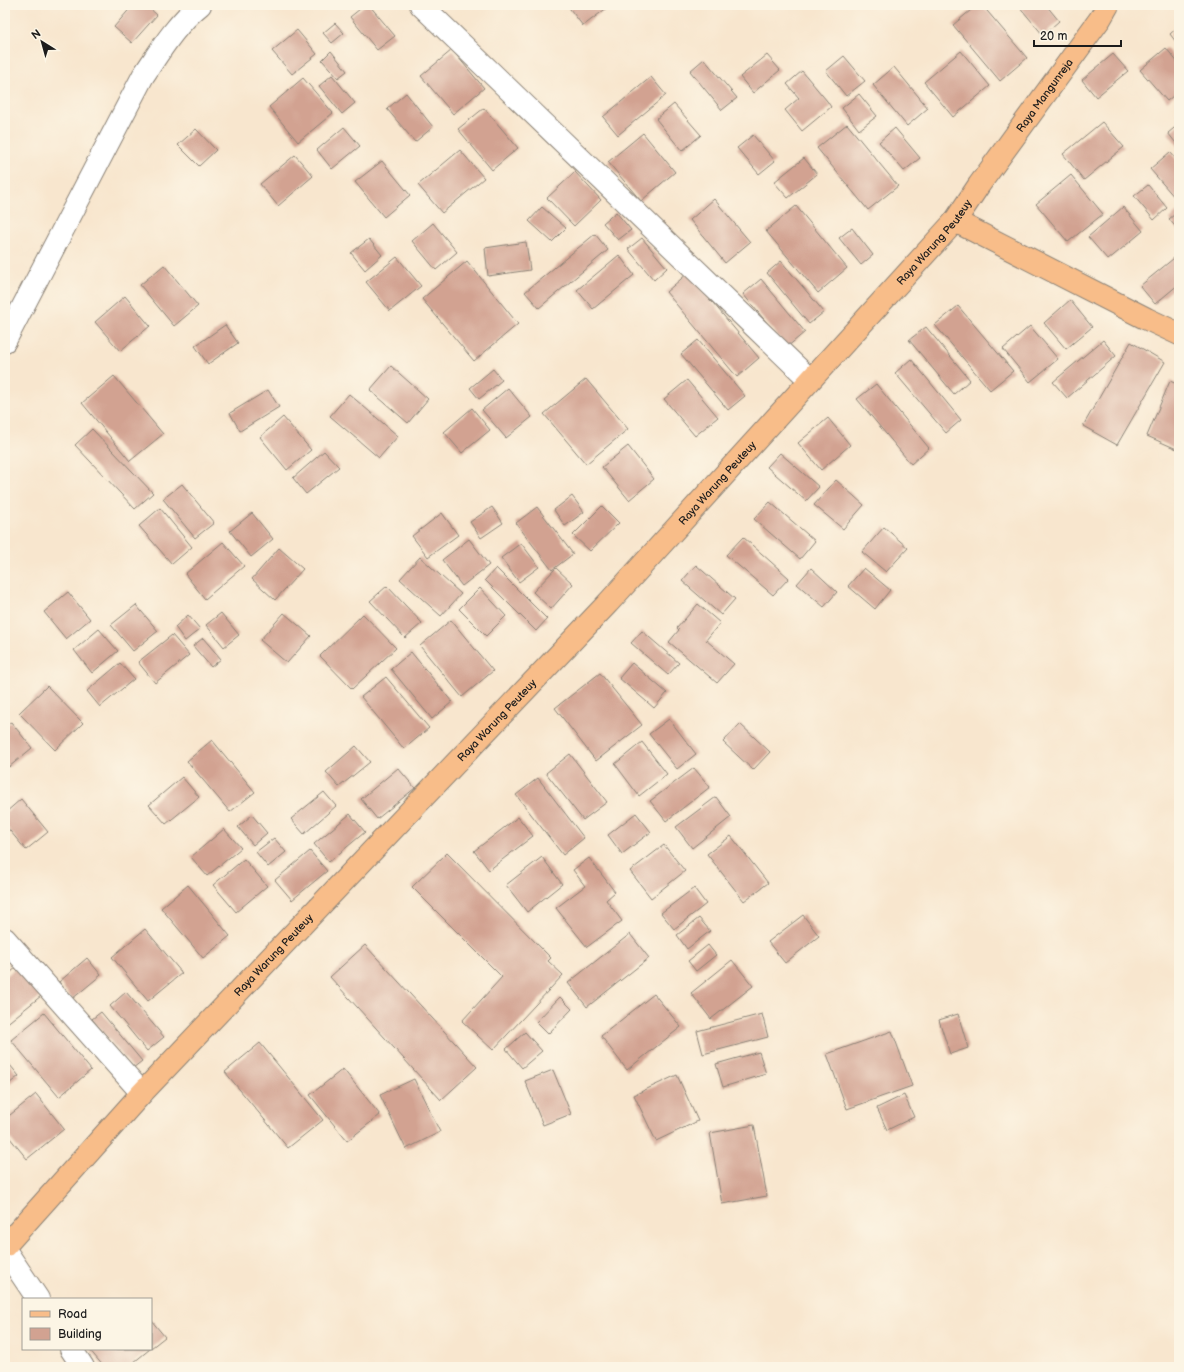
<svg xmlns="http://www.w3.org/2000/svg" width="1184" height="1372" font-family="'Balsamiq Sans',sans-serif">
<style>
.building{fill:#d2a291}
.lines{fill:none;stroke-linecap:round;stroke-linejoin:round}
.minor-casing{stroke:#8a8175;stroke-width:24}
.major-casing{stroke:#8a8175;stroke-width:24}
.minor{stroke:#fff;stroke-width:22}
.major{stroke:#f8bd89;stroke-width:22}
.labels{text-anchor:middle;stroke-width:3;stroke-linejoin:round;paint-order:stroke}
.street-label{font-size:11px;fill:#1c1c1c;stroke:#fcf5e5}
</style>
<rect width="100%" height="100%" fill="#fcf5e5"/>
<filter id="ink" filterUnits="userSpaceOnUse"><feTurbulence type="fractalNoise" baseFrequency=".025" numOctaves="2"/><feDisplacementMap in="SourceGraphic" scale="8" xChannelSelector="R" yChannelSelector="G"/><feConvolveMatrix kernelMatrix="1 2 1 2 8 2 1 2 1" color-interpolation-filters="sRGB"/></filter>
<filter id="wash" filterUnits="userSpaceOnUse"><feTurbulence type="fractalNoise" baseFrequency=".012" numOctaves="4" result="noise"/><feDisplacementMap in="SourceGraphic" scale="16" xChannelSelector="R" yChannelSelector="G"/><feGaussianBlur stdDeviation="0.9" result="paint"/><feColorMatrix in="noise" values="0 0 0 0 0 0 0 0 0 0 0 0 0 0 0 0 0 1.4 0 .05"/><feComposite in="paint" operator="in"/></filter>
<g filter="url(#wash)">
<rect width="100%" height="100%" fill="#f8e6ce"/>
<g id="blocks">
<g class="building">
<polygon points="133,5 146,5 157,15 132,43 114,27"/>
<polygon points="365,5 369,5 395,36 377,50 350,17"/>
<polygon points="567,5 607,5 608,7 583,26"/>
<polygon points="977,5 982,5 1027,58 1000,81 953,25"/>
<polygon points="1018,5 1046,5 1059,21 1043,35"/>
<polygon points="335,23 344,33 332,43 323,33"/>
<polygon points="1179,26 1179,46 1170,34"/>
<polygon points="297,30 317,54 292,74 272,51"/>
<polygon points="1166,48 1179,64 1179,91 1167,101 1140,70"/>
<polygon points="452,50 484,88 453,114 421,76"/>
<polygon points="331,51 347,71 338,78 322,60"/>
<polygon points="961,51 990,86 953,117 924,82"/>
<polygon points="1113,54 1128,71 1096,97 1082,80"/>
<polygon points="767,55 780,70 753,93 740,77"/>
<polygon points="844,56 865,81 846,96 826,71"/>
<polygon points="704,59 737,98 722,110 690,71"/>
<polygon points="894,67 928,108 907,126 873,85"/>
<polygon points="802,71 827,101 831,107 802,131 785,110 799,98 787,84"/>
<polygon points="332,75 355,103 342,114 319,86"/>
<polygon points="651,77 666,95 618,135 603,117"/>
<polygon points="303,78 333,113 298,142 269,107"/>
<polygon points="406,93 433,127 415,142 387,109"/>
<polygon points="859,94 877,116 859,130 842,108"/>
<polygon points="674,104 701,135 682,151 656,119"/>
<polygon points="484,108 518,148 492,170 458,129"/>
<polygon points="1102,122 1124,147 1084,180 1063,154"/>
<polygon points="847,124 898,186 868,210 817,148"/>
<polygon points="1179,124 1179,147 1168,133"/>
<polygon points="344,127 360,146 332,169 317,150"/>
<polygon points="895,128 920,158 904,171 879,142"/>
<polygon points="196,129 216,150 199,166 178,145"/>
<polygon points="643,133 675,172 641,201 608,162"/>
<polygon points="753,135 775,161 759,174 737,148"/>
<polygon points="460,150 484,178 442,213 418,185"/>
<polygon points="1170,152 1179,162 1179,197 1176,199 1150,169"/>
<polygon points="295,155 313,176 278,206 260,184"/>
<polygon points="804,158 817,174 788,198 774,182"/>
<polygon points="382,161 410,195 384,217 355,182"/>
<polygon points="575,172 601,200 574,226 547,198"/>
<polygon points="1071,175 1103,214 1068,242 1036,204"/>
<polygon points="1148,185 1167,208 1154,220 1134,196"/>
<polygon points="714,199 750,242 725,263 690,220"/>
<polygon points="796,206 847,268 818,293 766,231"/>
<polygon points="542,207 566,228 552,242 529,221"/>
<polygon points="1123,207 1143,231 1108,260 1088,237"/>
<polygon points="1179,211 1179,231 1169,219"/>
<polygon points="616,212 631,230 618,240 603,223"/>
<polygon points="433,223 457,252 436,270 412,241"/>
<polygon points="852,228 873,255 861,265 839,238"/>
<polygon points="595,234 608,250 539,308 525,292"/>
<polygon points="642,238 667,268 654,280 628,249"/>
<polygon points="369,239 382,255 365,270 351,253"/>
<polygon points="526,242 530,270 488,276 485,248"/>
<polygon points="1179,254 1179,284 1155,304 1140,286"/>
<polygon points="619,255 634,275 593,309 577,290"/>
<polygon points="397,257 421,286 390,311 366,282"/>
<polygon points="467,261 518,324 474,361 422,299"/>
<polygon points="781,261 824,312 809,324 767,273"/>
<polygon points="164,265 198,306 174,326 140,285"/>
<polygon points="688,273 759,358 737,377 666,292"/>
<polygon points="761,279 805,332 787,347 743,294"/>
<polygon points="125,296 150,326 120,351 95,322"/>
<polygon points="1070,300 1092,327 1066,349 1044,323"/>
<polygon points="958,306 1013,371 990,390 935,325"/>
<polygon points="225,325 238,343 208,364 195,346"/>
<polygon points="1030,326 1058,359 1030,382 1003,349"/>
<polygon points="926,327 970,380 954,394 909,340"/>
<polygon points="698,340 745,396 728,410 681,354"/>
<polygon points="1103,340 1116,356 1067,398 1053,382"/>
<polygon points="1131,342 1165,362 1117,445 1083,426"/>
<polygon points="911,359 961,420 946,433 895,373"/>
<polygon points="391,366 428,399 408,423 370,390"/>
<polygon points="493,369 502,380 479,399 470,388"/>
<polygon points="114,376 163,434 130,461 82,403"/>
<polygon points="586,379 628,429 586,464 544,414"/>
<polygon points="687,380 718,417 695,436 664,399"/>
<polygon points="1170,381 1179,385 1179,450 1147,436"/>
<polygon points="876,384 929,448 911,464 857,399"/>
<polygon points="508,388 532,417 506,438 482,410"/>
<polygon points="268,390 279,407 240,431 230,413"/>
<polygon points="349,394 398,436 379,458 330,416"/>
<polygon points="472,408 490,430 462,453 444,432"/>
<polygon points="283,417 311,450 287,470 260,437"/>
<polygon points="828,418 850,445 821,470 798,443"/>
<polygon points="92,429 153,493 135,509 75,445"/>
<polygon points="628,446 654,479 629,500 602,467"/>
<polygon points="324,451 339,467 306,494 293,478"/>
<polygon points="780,453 819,487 806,501 767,467"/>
<polygon points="836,480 864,505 843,529 814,505"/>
<polygon points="182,484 214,523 195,538 163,499"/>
<polygon points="572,496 584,512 565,526 554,510"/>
<polygon points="770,502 815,541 800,559 754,519"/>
<polygon points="602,506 619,523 590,551 573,535"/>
<polygon points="492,507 503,523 481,538 470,522"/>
<polygon points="537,507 573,554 552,570 516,523"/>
<polygon points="160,508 192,547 172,564 139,526"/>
<polygon points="252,513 273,539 251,557 230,531"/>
<polygon points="442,513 458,535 428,557 412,536"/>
<polygon points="884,527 908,548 886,572 862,552"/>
<polygon points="743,537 789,578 773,595 726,555"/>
<polygon points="469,539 489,565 462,586 442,560"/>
<polygon points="223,542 244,566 205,599 185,574"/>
<polygon points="521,543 539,567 519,582 501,558"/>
<polygon points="279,548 303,569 275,600 252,579"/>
<polygon points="420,557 461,594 441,616 400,579"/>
<polygon points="696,565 735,599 721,615 682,581"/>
<polygon points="496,568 547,619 536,631 485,580"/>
<polygon points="556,568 573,584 551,609 533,592"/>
<polygon points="811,568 837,592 824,607 797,584"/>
<polygon points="864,568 890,590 875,609 848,586"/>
<polygon points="387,586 422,623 405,638 370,601"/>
<polygon points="480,588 506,616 486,636 459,609"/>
<polygon points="68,592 90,619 66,639 44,612"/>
<polygon points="698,604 720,623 706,640 734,664 717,683 669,642 679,630 677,628"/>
<polygon points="136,605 158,631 133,651 111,625"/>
<polygon points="221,613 239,635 224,647 206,625"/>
<polygon points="284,613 311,636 287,663 260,640"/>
<polygon points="363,614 396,648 352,689 320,656"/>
<polygon points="188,615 200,629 185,641 175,627"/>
<polygon points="451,620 493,671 462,697 420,646"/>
<polygon points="99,629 118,651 92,673 74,650"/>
<polygon points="642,631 679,663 668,675 631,643"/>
<polygon points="172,635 189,655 155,683 138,662"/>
<polygon points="203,638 221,659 211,667 193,646"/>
<polygon points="411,652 452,702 432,719 391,669"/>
<polygon points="120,663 134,679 100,707 87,691"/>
<polygon points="632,663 667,693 654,708 619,678"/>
<polygon points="600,673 642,725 596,761 555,708"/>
<polygon points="386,677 429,728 404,749 361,697"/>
<polygon points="47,686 83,723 55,750 19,713"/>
<polygon points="669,719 696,754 677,769 649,734"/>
<polygon points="11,722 32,748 9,767 5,762 5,726"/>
<polygon points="740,724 770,752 753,770 723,742"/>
<polygon points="212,740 255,792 230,812 187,761"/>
<polygon points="642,742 667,774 639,796 615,764"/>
<polygon points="356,746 370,762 339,787 326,772"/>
<polygon points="570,754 607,802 583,820 546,773"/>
<polygon points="398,768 415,788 377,819 361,799"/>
<polygon points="694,768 710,787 666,821 650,801"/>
<polygon points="182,777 199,797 166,824 149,805"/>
<polygon points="538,778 584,838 563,855 516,795"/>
<polygon points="324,792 336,806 304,834 291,819"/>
<polygon points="716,797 731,817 692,848 676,827"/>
<polygon points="21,799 48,832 26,850 5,825 5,813"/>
<polygon points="636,813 651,832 622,854 608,835"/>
<polygon points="350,814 365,832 329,862 314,844"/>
<polygon points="252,815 267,833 253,845 238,827"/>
<polygon points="518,817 533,836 489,870 474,851"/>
<polygon points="224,829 241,848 207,876 191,857"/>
<polygon points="731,836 768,883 744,901 707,854"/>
<polygon points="274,838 286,852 268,867 256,852"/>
<polygon points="664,845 685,871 651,898 630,871"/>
<polygon points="310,851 327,871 292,900 275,880"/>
<polygon points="447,853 551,958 548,961 563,975 493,1050 462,1021 502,977 412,887"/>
<polygon points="542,857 562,884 527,912 506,885"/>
<polygon points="589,858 615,892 606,900 622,921 587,947 556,908 585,886 573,870"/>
<polygon points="244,859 267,886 236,912 213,885"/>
<polygon points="188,885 230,936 203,958 161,908"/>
<polygon points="694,888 706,904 674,929 661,913"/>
<polygon points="803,915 819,936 785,963 768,942"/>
<polygon points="699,918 710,931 687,949 677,935"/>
<polygon points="145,929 182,973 148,1001 112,957"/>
<polygon points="630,934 649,958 587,1007 568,983"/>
<polygon points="365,945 477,1067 441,1100 330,977"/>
<polygon points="708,945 716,955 696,971 688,961"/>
<polygon points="87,958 101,975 72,999 59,982"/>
<polygon points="732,960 753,986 711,1019 691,993"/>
<polygon points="17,967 41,996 5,1025 5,977"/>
<polygon points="126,992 164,1037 147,1051 110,1006"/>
<polygon points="654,994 681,1027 627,1070 601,1036"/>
<polygon points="560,997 572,1009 548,1034 536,1022"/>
<polygon points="101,1012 142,1061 133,1068 92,1019"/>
<polygon points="44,1013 91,1070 59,1097 11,1040"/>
<polygon points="762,1014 768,1037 703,1054 697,1031"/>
<polygon points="958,1014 968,1048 950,1054 939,1020"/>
<polygon points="892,1031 912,1086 847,1109 827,1054"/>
<polygon points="525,1032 542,1051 522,1068 506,1049"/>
<polygon points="260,1043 323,1120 288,1148 225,1072"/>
<polygon points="759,1052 766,1074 723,1087 716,1064"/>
<polygon points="5,1059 19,1076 5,1087"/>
<polygon points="343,1069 380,1115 347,1141 310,1095"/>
<polygon points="553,1070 571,1114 543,1125 525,1081"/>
<polygon points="677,1075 698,1121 656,1141 634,1095"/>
<polygon points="414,1079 440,1132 406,1149 380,1095"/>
<polygon points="36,1094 64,1129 27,1159 5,1132 5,1119"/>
<polygon points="904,1095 914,1117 887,1130 877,1108"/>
<polygon points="754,1125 767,1196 722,1204 710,1133"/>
<polygon points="151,1320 165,1337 151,1348"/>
<polygon points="89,1349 150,1349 128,1367 104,1367"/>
</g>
</g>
</g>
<g filter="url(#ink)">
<use href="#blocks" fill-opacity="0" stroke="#8a8175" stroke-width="1"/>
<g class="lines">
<g class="minor-casing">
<g id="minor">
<polyline points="421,5 810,380"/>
<path d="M5,341L143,76C160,51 176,24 200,5"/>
<polyline points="5,939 142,1093"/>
<polyline points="5,1250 38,1299"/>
<polyline points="71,1349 83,1367"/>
</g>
</g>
<g class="major-casing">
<g id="major">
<polyline points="955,221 1147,319 1179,334"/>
<path id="s1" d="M5,1246L142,1093L608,603L955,221L979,185L1100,19L1108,5"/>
</g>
</g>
<use href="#minor" class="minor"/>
<use href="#major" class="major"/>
</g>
</g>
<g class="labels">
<g class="street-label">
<text dy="4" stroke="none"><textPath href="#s1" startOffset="1552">Raya Mangunreja</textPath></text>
<text dy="4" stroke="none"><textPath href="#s1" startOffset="1368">Raya Warung Peuteuy</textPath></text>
<text dy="4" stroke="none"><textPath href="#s1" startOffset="1044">Raya Warung Peuteuy</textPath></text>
<text dy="4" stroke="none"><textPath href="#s1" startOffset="720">Raya Warung Peuteuy</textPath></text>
<text dy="4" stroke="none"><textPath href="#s1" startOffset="396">Raya Warung Peuteuy</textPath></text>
</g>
</g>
<rect width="1184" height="1372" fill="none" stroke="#fcf5e5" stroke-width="20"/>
<rect x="22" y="1298" width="130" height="52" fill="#fcf5e5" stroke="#a29e95"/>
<rect x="30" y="1311" width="20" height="6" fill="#f8bd89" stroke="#a29e95"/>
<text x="58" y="1318" font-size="12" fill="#1c1c1c">Road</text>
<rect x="30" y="1328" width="20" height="12" fill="#d2a291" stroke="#a29e95"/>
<text x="58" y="1338" font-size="12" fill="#1c1c1c">Building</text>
<g transform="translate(42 42) rotate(323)" stroke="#fcf5e5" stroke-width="3" paint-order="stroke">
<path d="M0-3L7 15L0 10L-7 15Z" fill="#1c1c1c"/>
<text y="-6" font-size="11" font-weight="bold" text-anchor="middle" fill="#1c1c1c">N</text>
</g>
<path d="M1034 40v6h87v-6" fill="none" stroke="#1c1c1c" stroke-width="2"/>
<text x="1040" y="40" font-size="12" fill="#1c1c1c" stroke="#fcf5e5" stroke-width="3" paint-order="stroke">20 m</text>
</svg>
